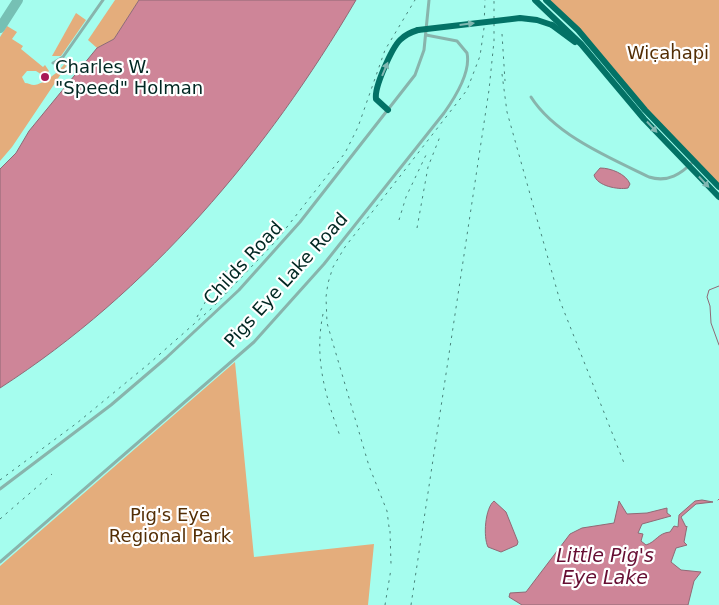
<svg xmlns="http://www.w3.org/2000/svg" width="719" height="605" font-family="'DejaVu Sans',sans-serif">
<style>
.green{fill:#e4ad7c}
.water{fill:#ce8598;stroke:#906975}
.lines{fill:none;stroke-linecap:round;stroke-linejoin:round}
.stream{stroke:#906975;stroke-width:1}
.taxiway{stroke:#76c0b4;stroke-width:10}
.street{stroke:#88b4ac;stroke-width:3}
.highway{stroke:#037266;stroke-width:6}
.rail{stroke:#48847b;stroke-width:1;stroke-dasharray:2.5 5;stroke-linecap:butt}
.highway-bridge{stroke:#037266;stroke-width:6}
.oneway{fill:#81b8b2}
.poi-dot{fill:#a81855;stroke:#fff;stroke-width:2}
.labels{text-anchor:middle;stroke-width:4.5;stroke-linejoin:round;paint-order:stroke}
.park-label{font-size:18px;fill:#532e05;stroke:#fff}
.poi-label{font-size:18px;fill:#002722;stroke:#fff;text-anchor:start}
.street-label{font-size:18px;fill:#002722;stroke:#fff}
.water-label{font-size:19px;font-style:italic;fill:#660d32;stroke:#fff}
</style>
<rect width="100%" height="100%" fill="#a5fdee"/>
<g class="green">
<polygon points="115,0 139,0 114,39 97,48 88,40"/>
<polygon points="550,0 719,0 719,184 646,108"/>
<polygon points="76,13 86,20 61,56 52,56"/>
<path d="M7,26L17,32L12,39L23,46L21,49L43,67L45,65L49,71L44,76L36,71H27L22,77L25,83C28,83 31,85 34,85C44,84 59,72 65,63L67,65L12,147L0,161V37Z"/>
<polygon points="235,362 254,557 374,544 368,605 0,605 0,566"/>
</g>
<g class="water">
<path d="M139,0H356C267,152 149,292 0,388V169L16,153L29,131L97,48L114,39Z"/>
<path d="M600,168C611,168 626,174 630,184L628,188C618,190 597,186 594,175Z"/>
<path d="M702,500L713,502L696,504L681,517L686,527L687,526L684,542L687,545L676,548L671,562L681,570L701,572L694,581L688,605H522L509,597L510,593L526,592L570,534L582,528L614,523L619,501L627,514L647,513L667,508V513L671,516L642,524L638,533L643,534L641,541L646,545C656,542 658,533 670,532L674,526L678,527L679,515L695,501Z"/>
<path d="M494,501L506,512L518,542L517,545L501,552L488,547C483,537 485,508 494,501Z"/>
</g>
<g class="lines">
<g class="stream">
<polyline points="719,286 709,290 707,297 710,306 711,323 719,345"/>
<polyline points="718,500 719,499"/>
</g>
<polyline class="taxiway" points="0,28 18,0"/>
<g class="street">
<polyline points="53,63 63,57 103,0"/>
<path d="M531,97C555,135 610,158 649,177C668,183 681,174 694,161"/>
<polyline points="0,489 111,405 166,358 239,290 300,222 415,75 424,50 429,0"/>
<path d="M0,562L254,342L324,264L444,113C454,99 471,72 467,53L457,41L426,35"/>
</g>
<g class="highway">
<polyline points="535,0 581,44 644,119 719,197"/>
<polyline points="546,0 578,30 645,110 719,187"/>
<polyline points="552,25 575,42"/>
<path d="M388,110L376,99C374,87 392,48 400,40C405,35 411,32 418,30"/>
</g>
<g class="rail">
<polyline points="502,34 505,81"/>
<polyline points="502,74 507,112 560,301 624,463"/>
<polyline points="399,220 406,197 426,155"/>
<polyline points="417,228 428,167 441,134"/>
<path d="M323,314C314,358 325,395 340,436"/>
<polyline points="197,317 213,288 229,267"/>
<polyline points="0,480 77,423 151,362 212,308 276,241 345,153 358,127 385,50 415,0"/>
<polyline points="0,519 52,474"/>
<polyline points="389,527 387,511 369,466 327,323 326,297 328,283 333,267 345,247 467,90 480,56 484,28 485,0"/>
<polyline points="390,531 391,564"/>
<polyline points="385,605 391,569"/>
<polyline points="411,605 489,90 494,41 494,0"/>
</g>
<polyline class="highway-bridge" points="418,30 520,18 537,20 552,25"/>
</g>
<defs><path id="oneway-solid" d="M-6-.8H1V-3.2L6.5 0L1 3.2V.8H-6Z" transform="scale(1.25)"/></defs>
<g class="oneway">
<use href="#oneway-solid" transform="translate(467 24) rotate(-7)"/>
<use href="#oneway-solid" transform="translate(385 69) rotate(-67)"/>
<use href="#oneway-solid" transform="translate(652 127) rotate(47)"/>
<use href="#oneway-solid" transform="translate(704 182) rotate(47)"/>
</g>
<circle class="poi-dot" cx="45" cy="77" r="5"/>
<g class="labels">
<g class="park-label">
<text x="668" y="59">Wic̣aḣapi</text>
<text x="170" y="521">Pig's Eye<tspan x="170" dy="21">Regional Park</tspan></text>
</g>
<g class="poi-label">
<text x="55" y="73">Charles W.<tspan x="55" dy="21">"Speed" Holman</tspan></text>
</g>
<g class="street-label">
<text transform="translate(243 263) rotate(-47)" y="6">Childs Road</text>
<text transform="translate(286 280) rotate(-48)" y="6">Pigs Eye Lake Road</text>
</g>
<g class="water-label">
<text x="605" y="562">Little Pig's<tspan x="605" dy="22">Eye Lake</tspan></text>
</g>
</g>
</svg>
